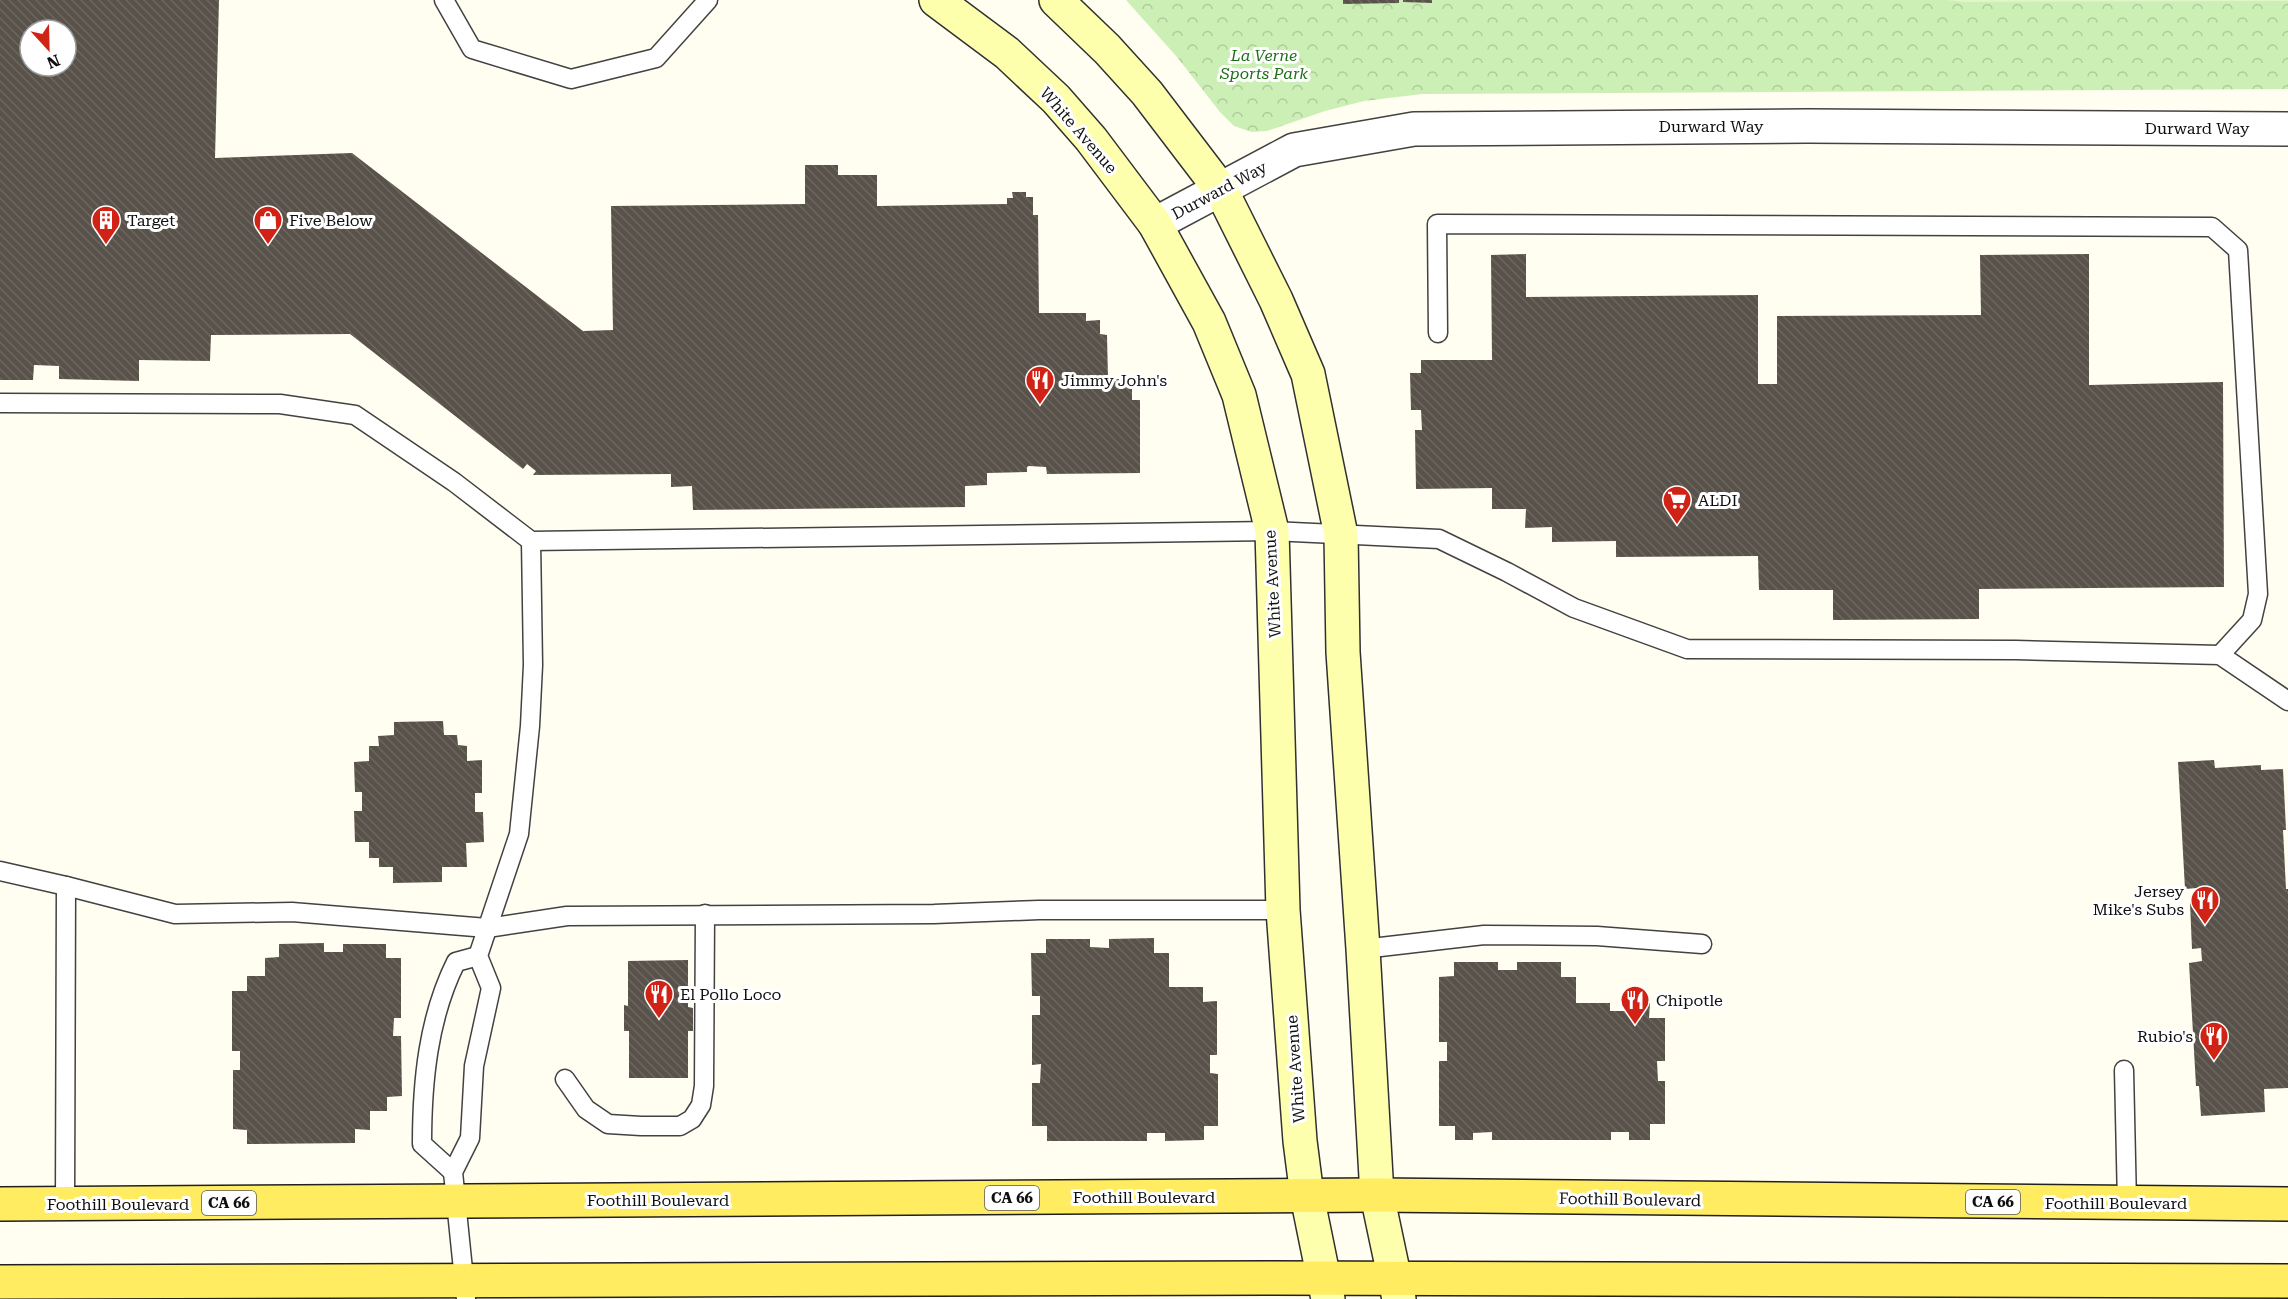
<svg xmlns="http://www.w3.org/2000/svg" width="2288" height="1299" font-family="'Roboto Serif',serif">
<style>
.park{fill:url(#park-crowns)}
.pitch{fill:#e0f5c8}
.building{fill:url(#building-back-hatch);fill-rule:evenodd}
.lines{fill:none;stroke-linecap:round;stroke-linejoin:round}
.lane-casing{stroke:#424242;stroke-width:21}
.street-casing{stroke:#424242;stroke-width:36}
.secondary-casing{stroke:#313131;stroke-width:36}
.primary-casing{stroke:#202020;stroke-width:36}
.lane{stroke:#fff;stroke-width:18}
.street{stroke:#fff;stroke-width:33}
.secondary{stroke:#feffac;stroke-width:33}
.primary{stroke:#ffec61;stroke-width:33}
.labels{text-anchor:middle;stroke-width:6;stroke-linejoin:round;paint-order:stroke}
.shield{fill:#fff;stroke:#575757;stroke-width:1.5}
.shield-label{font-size:15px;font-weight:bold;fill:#0f0f0f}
.park-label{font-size:16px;font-style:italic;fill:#1e6f17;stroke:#fff}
.street-label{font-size:16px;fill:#0f0f0f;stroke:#fff}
.poi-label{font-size:16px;fill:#0f0f0f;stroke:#fff;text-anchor:start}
</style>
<defs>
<pattern id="park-crowns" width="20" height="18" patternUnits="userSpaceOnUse" patternTransform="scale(1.5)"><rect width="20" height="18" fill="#ccefb5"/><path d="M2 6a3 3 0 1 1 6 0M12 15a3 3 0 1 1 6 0" fill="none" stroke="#aecc9a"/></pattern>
<pattern id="building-back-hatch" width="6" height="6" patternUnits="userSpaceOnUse" patternTransform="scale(1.5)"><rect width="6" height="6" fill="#59524a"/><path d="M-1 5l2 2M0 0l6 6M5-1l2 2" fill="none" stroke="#6c6660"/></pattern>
</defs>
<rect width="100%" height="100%" fill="#fffef1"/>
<polygon class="park" points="1126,0 2288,0 2288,89 1422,94 1364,101 1325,111 1267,131 1252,132 1234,126 1220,112 1177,57"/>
<polygon class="pitch" points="1946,0 2288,0 2288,1 1964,2"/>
<g class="building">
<path d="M0,0H219L215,158L352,153L583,331L613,330L611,206L805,204V165H838V175H877V206L1007,204V198H1013L1012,192H1026V197H1033V215H1038L1039,313H1086V321L1100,320V334L1107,335L1108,379H1119V386L1132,385V400H1140V473L1047,474L1046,467L1029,466L1027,467V472L987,473V485L965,486V507L693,510L692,486L671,487V474L533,475L536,471L527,464L523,469L350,334L211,335L210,361L139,360V381L59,379V366L34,365L33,380H0ZM30,30H66V66H30Z"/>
<polygon points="1343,0 1399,0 1399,3 1343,4"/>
<polygon points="1403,0 1432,0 1432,3 1403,2"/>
<polygon points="1526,254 1526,297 1758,295 1758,384 1777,384 1777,316 1981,315 1980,255 2089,254 2089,385 2223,382 2224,587 1979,589 1979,619 1833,620 1833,590 1759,590 1758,556 1616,557 1616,541 1552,542 1552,527 1525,528 1526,509 1492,509 1492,488 1416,489 1415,430 1422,430 1421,410 1411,410 1410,373 1421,373 1421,360 1492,360 1491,255"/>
<polygon points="443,721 444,735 457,735 458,745 467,746 467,761 482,760 482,793 475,793 475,812 483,812 484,842 466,843 467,867 442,867 442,882 393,883 393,867 379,867 379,858 369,858 369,842 355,842 354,811 362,811 362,792 355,792 354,762 369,761 369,746 379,746 378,736 394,735 394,722"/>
<polygon points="2214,760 2215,768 2261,765 2261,770 2283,769 2286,830 2283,830 2286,889 2288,889 2288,1088 2264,1089 2265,1112 2201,1116 2199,1086 2196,1086 2189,963 2202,961 2201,948 2192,949 2190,903 2198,902 2197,888 2185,889 2178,762"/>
<polygon points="1154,938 1154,953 1169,953 1169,987 1203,987 1203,1002 1217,1001 1217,1055 1210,1055 1210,1073 1218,1074 1218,1126 1204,1126 1204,1140 1165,1141 1165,1133 1147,1133 1147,1141 1047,1141 1047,1126 1032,1126 1032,1083 1040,1083 1041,1064 1032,1065 1032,1015 1040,1015 1040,996 1032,996 1031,953 1046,953 1046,939 1090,939 1090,947 1109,948 1109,939"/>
<polygon points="324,943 324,952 343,952 343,944 386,944 386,958 401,958 401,1018 394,1018 393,1036 401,1036 402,1096 387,1097 387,1111 370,1111 370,1130 355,1129 355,1143 247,1144 247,1130 233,1129 233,1070 240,1070 240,1051 232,1051 232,991 247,991 247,976 265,976 265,958 279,957 279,944"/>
<polygon points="688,960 688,1007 693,1008 693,1031 688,1031 688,1078 629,1078 629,1031 624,1031 624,1005 628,1006 628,961"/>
<polygon points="1454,962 1498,962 1498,970 1517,970 1517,962 1561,962 1561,977 1576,977 1576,1003 1610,1003 1610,1011 1629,1011 1629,1003 1650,1003 1649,1018 1665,1018 1665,1061 1657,1061 1658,1081 1665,1081 1665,1124 1650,1124 1650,1140 1629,1140 1629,1132 1611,1132 1611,1140 1492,1140 1492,1132 1473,1133 1473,1140 1455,1140 1455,1126 1439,1126 1439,1061 1447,1061 1447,1042 1439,1042 1439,977 1454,976"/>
</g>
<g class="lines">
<g class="lane-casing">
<g id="lane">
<polyline points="444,0 472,49 571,79 656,58 708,0"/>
<polyline points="1438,333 1437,224 2212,227 2238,250 2258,594 2252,620 2220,655"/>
<polyline points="0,403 280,404 355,415 454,482 531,541 1272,531 1439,539 1507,572 1574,608 1687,649 2016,650 2220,655 2288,701"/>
<polyline points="0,871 66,886 65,1204"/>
<polyline points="66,886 175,914 292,912 487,928 567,916 934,914 1039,910 1283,910"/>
<polyline points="1363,949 1484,935 1597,936 1702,944"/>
<polyline points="2124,1070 2127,1204"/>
<polyline points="565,1079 586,1109 608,1124 641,1126 680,1126 692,1119 701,1105 704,1086 705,914"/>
<path d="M453,1172L422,1144C422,1082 428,1018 456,962L478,956"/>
<polyline points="466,1299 453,1172 470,1138 474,1066 491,988 478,956 519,834 530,726 533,665 531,541"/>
</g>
</g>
<g class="street-casing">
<polyline id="street" points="1155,224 1294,150 1414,129 1808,126 2288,129"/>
</g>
<g class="secondary-casing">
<g id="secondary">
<polyline points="936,0 1007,53 1056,99 1091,139 1155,224 1209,322 1239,395 1272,531 1283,910 1300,1141 1307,1196 1328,1299"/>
<polyline points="1056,0 1107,49 1147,93 1221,190 1276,300 1308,374 1341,535 1343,652 1363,949 1377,1195 1399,1299"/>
</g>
</g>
<g class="primary-casing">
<g id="primary">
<polyline points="0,1204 1377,1195 2288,1204"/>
<polyline points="0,1282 1269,1278 2288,1281"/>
</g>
</g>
<use href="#lane" class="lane"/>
<use href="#street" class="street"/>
<use href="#secondary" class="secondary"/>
<use href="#primary" class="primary"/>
</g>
<defs>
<g id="building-pin" transform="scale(1.5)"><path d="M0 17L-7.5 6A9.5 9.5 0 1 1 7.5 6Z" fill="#d02316" stroke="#fff"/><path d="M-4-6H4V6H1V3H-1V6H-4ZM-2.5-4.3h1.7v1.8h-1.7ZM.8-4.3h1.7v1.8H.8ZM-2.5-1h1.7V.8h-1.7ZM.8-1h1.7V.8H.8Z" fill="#fff"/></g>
<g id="shop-pin" transform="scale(1.5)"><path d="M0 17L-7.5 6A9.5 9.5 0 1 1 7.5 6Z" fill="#d02316" stroke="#fff"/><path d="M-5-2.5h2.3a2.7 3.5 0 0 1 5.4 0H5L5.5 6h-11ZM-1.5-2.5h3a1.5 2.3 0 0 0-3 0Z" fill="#fff"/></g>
<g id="restaurant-pin" transform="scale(1.5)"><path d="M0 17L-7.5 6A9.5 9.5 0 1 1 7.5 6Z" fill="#d02316" stroke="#fff"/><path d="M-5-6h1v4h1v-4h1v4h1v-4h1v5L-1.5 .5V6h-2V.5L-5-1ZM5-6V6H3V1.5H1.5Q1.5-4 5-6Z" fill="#fff"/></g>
<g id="supermarket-pin" transform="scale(1.5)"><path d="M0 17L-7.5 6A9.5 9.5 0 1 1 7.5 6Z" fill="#d02316" stroke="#fff"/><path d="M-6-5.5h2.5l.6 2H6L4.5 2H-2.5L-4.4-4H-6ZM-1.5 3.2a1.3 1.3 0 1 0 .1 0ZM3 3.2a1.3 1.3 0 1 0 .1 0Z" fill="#fff"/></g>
</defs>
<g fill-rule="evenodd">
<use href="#building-pin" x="106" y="220"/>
<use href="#shop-pin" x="268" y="220"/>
<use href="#restaurant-pin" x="1040" y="380"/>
<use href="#supermarket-pin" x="1677" y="500"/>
<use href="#restaurant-pin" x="2205" y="900"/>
<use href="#restaurant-pin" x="659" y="994"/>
<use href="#restaurant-pin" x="1635" y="1000"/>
<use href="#restaurant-pin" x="2214" y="1036"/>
</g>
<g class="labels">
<g class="shield">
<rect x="985" y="1186" width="54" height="24" rx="4.5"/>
<rect x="1966" y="1190" width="54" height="24" rx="4.5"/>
<rect x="202" y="1191" width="54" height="24" rx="4.5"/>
</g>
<g class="shield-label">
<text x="1012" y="1203">CA 66</text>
<text x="1993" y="1207">CA 66</text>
<text x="229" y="1208">CA 66</text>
</g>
<g class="park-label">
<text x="1264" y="61">La Verne<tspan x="1264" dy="18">Sports Park</tspan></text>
</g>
<g class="street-label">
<text x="1711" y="132">Durward Way</text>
<text x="2197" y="134">Durward Way</text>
<text transform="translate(1079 130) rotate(49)" y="6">White Avenue</text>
<text transform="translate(1219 190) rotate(-28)" y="6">Durward Way</text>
<text transform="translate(1272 584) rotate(-93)" y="6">White Avenue</text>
<text transform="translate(1295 1069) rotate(-94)" y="6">White Avenue</text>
<text x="1144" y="1203">Foothill Boulevard</text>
<text transform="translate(1630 1199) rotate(1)" y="6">Foothill Boulevard</text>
<text x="658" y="1206">Foothill Boulevard</text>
<text x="2116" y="1209">Foothill Boulevard</text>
<text x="118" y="1210">Foothill Boulevard</text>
</g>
<g class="poi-label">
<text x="127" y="226">Target</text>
<text x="289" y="226">Five Below</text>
<text x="1061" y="386">Jimmy John's</text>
<text x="1698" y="506">ALDI</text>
<text x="2184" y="897" text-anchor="end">Jersey<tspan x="2184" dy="18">Mike's Subs</tspan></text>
<text x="680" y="1000">El Pollo Loco</text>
<text x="1656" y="1006">Chipotle</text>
<text x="2193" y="1042" text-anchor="end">Rubio's</text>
</g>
</g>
<g transform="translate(48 48) rotate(158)"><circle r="28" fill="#ffffff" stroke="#9f9f9f" stroke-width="1.5"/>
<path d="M0-4.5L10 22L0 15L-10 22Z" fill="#d02316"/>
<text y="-9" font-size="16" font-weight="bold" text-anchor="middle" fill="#0f0f0f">N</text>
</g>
</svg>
